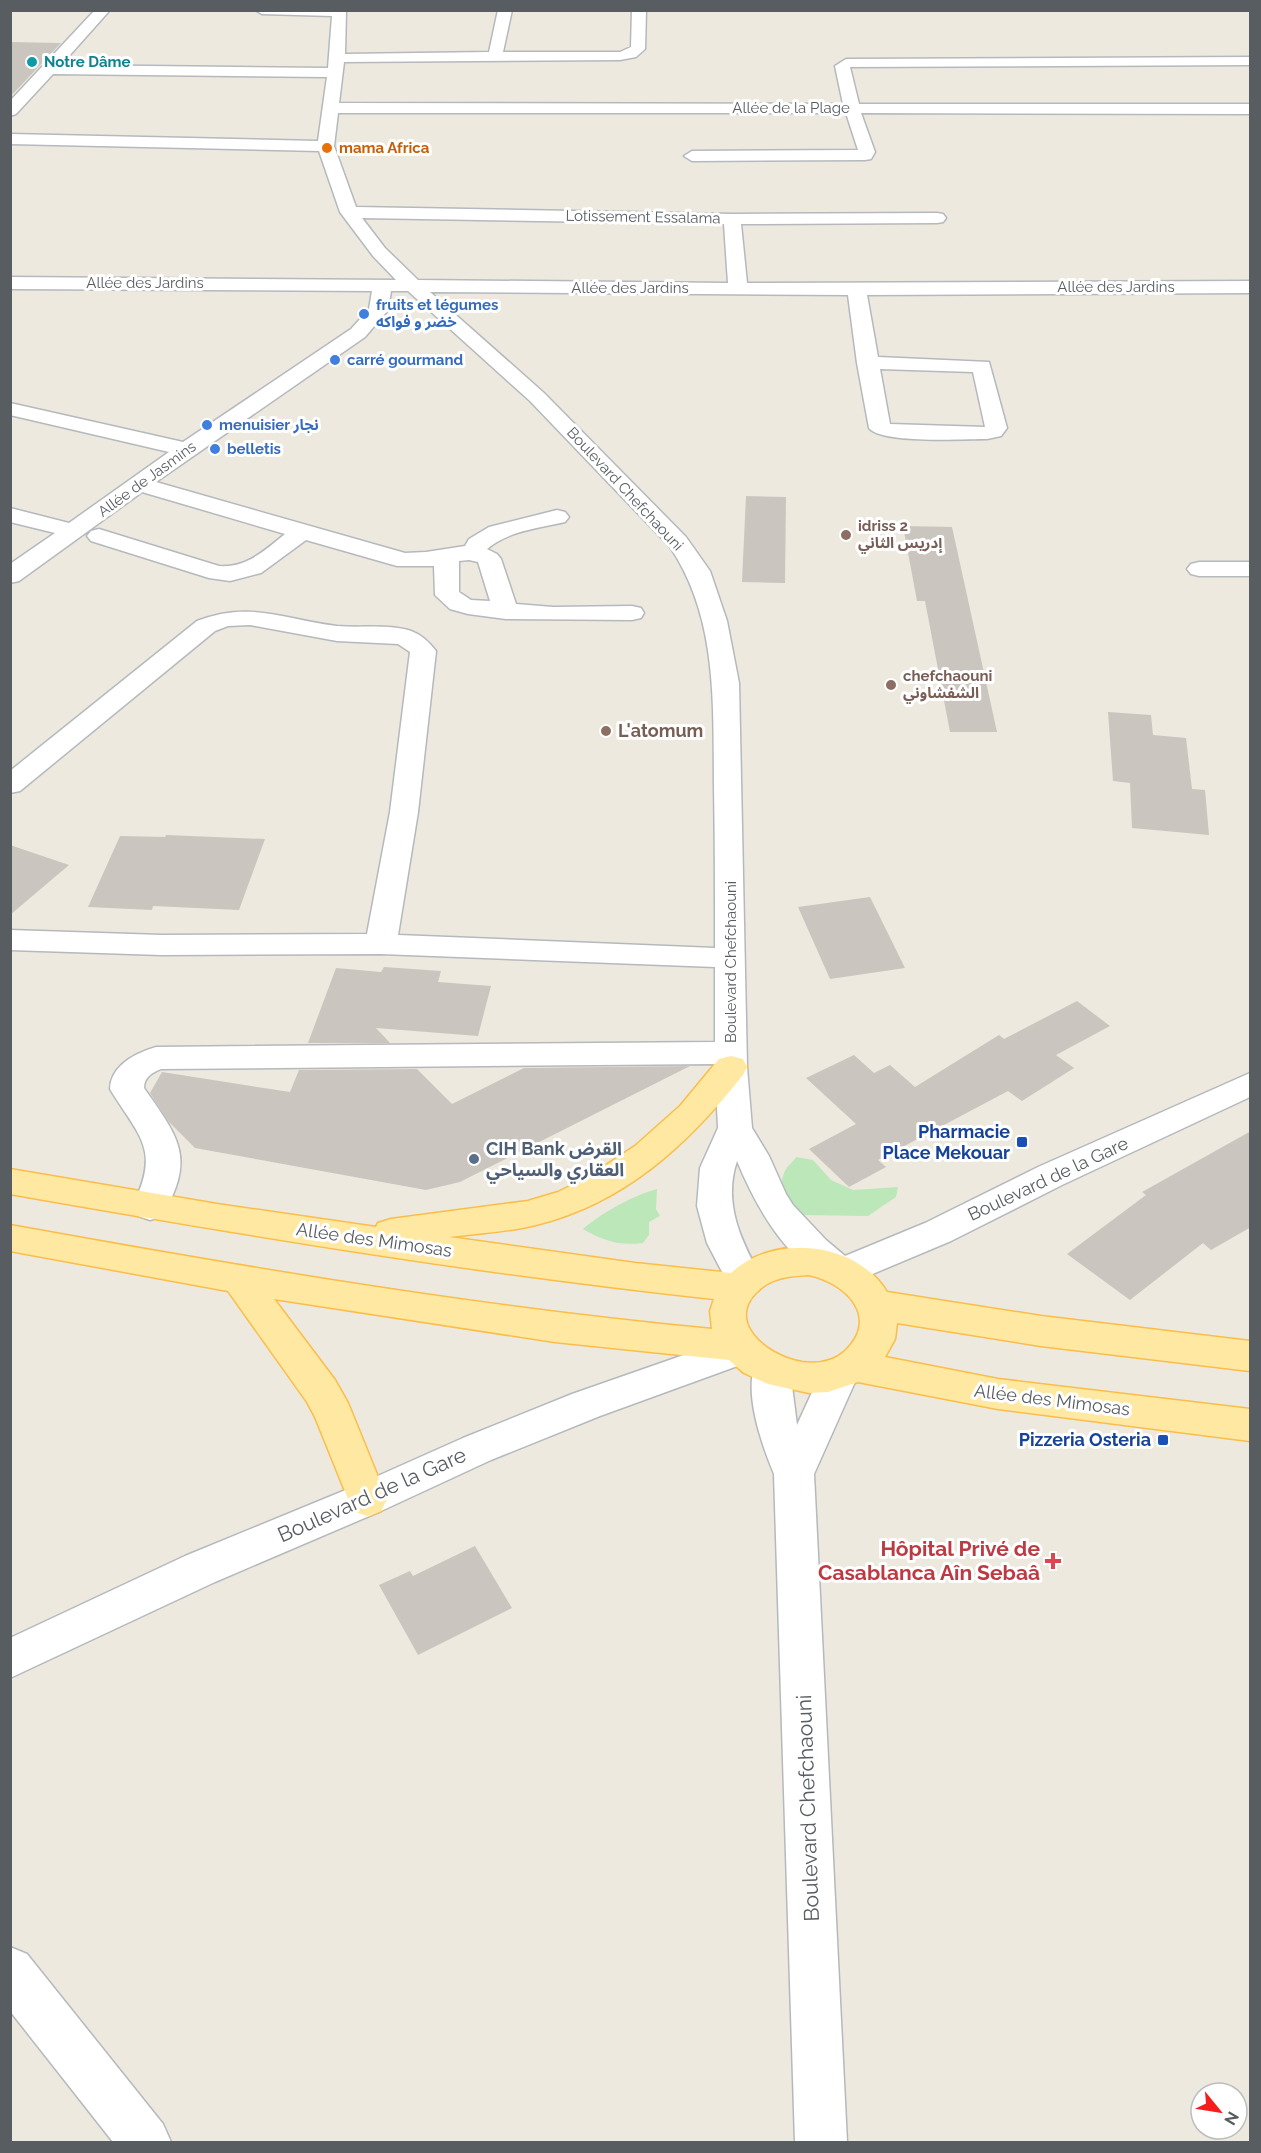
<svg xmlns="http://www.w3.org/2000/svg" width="1261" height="2153" font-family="Raleway,'Noto Sans Arabic',sans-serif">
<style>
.green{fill:#bce7b9}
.building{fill:#cac5be}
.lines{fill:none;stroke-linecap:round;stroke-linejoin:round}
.minor-casing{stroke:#b5b9bd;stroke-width:3}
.major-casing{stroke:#fbbd49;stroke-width:3}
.minor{fill:#fff;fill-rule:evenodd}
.major{fill:#ffe9a2;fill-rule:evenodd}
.culture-dot{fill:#0f9aa8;stroke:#fff;stroke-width:2}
.food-dot{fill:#e8710a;stroke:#fff;stroke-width:2}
.shop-dot{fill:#3f7fe0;stroke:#fff;stroke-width:2}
.education-dot{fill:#8d6e63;stroke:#fff;stroke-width:2}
.transit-dot{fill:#1a4fb4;stroke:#fff;stroke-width:2}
.service-dot{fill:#5c6f8a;stroke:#fff;stroke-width:2}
.health-dot{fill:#e0444e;stroke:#fff;stroke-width:2}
.labels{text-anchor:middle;stroke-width:6;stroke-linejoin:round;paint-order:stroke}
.far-culture-label{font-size:15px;font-weight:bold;fill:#0d838f;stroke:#fff;text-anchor:start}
.far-street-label{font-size:15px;fill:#585d62;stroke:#fff}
.far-food-label{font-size:15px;font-weight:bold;fill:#c56008;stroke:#fff;text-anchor:start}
.far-shop-label{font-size:15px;font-weight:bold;fill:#366cbe;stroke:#fff;text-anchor:start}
.far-education-label{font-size:15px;font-weight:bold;fill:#785e54;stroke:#fff;text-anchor:start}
.education-label{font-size:18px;font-weight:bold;fill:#785e54;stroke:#fff;text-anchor:start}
.transit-label{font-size:18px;font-weight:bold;fill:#164399;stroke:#fff;text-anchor:end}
.service-label{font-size:18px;font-weight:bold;fill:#4e5e75;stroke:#fff;text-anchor:start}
.street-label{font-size:18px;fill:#585d62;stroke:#fff}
.near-street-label{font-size:21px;fill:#585d62;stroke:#fff}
.near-health-label{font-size:21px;font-weight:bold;fill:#be3a42;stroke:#fff;text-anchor:end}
</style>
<rect width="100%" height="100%" fill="#ede9df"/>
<g class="green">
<path d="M796,1157L813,1160L831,1180L853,1190L898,1187L896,1197L868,1216L802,1215C790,1205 777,1190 784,1173C786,1167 793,1162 796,1157Z"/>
<path d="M657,1189L656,1209L660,1216L649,1222V1235L643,1243C619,1246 604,1241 583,1229C603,1212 632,1196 657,1189Z"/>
</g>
<g class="building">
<polygon points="10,42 61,43 10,97"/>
<polygon points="746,496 786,497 785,583 742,582"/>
<polygon points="903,526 952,527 997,732 950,732 925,601 917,601"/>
<polygon points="1108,712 1151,715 1153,735 1186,738 1192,789 1205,790 1209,835 1132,828 1130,783 1113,781"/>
<polygon points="166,835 265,839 239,910 153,906 152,910 88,907 120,836 165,837"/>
<polygon points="10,845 69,865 10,915"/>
<polygon points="870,897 905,968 830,979 798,907"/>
<polygon points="384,967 441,971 438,982 491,986 478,1036 376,1028 390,1043 308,1043 336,968 381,972"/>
<polygon points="1077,1001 1110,1026 1056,1055 1074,1068 1022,1101 1008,1091 878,1160 886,1167 849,1187 809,1149 856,1124 806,1078 854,1055 874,1073 890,1065 915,1087 999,1035 1004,1039"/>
<polygon points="690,1066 460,1182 426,1190 195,1148 169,1122 150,1093 162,1072 290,1092 299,1070 417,1069 452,1104 524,1068"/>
<polygon points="1251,1131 1251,1227 1211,1250 1203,1243 1130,1300 1067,1254 1146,1195 1142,1192"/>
<polygon points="475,1546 512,1608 418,1655 379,1585 410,1571 413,1576"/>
</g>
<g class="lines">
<g class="minor-casing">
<g id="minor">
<path d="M95,10H110L61,65L328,68L332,16L262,14L255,10H346L345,54L489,52L498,10H512L503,52H620L631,47L632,10H646L645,49L636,57L620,60L344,62L339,103L843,104L835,66L846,59L1250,57V65L850,67L859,104H1250V114L861,113L875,152L871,159L865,160L692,161L684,156L692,151L858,150L846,113H338L334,146L356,207L732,214L937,213L943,214L946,218L943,222L937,223L741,224L747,283L1250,281V293L867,295L878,357L989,362L1007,428L1001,436L987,439C965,439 881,444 869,428L857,363L848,295L430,292L544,393L686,537L710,571L727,621L739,683L747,1067L752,1128L769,1156L786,1194L793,1205L826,1240L845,1256L925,1223L1038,1167L1250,1073V1097L1062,1185L951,1241L844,1286C790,1269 758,1211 737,1161C722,1205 743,1244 763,1281L758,1291L745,1295L732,1291L707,1243L697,1206L700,1168L718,1128L715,1064L161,1069C152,1073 144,1077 144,1088C179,1138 196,1158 162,1216L150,1220L138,1216L132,1207C161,1149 140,1138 110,1089C111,1065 136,1053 156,1047L715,1042V967L381,954L161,955L10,950V930L161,935L367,934L390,812L410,652L398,644L337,641L250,625L228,626L215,631L20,791L10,793V771L197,621C250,600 285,620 337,626C361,628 389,624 411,631C422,635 429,642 436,651L418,812L398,935L715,948C715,894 715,840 714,787C713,704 718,618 670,547L530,401L408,291H391L388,310L365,337L156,482L405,553L426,552L465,546L469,539L489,527L557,510L565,512L569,517L565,522C539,528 508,531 487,549L497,554L501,559L516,604L553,607L632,606L641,608L644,613L641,618L632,620L506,619L468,614L450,609L435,595L434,566H397L306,540L261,573L230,581L209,578L91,541L87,536L91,531L99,529L219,566C247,568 265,550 285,534L142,492L19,581L10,583V564L55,533L10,522V508L69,523L169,452L10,415V403L183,442L351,329L369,309L372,291L10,289V277L396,280L373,256L340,212L319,151L10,144V134L318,141L327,77L53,74L16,114L10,116V101ZM362,218L724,224L728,283L418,280L385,248ZM880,369L973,372L985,427L890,424ZM469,560L478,562L490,601L471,600L459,592V561Z"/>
<polygon points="1199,562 1250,562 1250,576 1199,576 1191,574 1187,569 1191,564"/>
<polygon points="741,1335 754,1340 760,1350 754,1360 600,1416 491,1460 381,1511 215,1582 10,1678 10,1638 185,1556 353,1487 463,1438 572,1394"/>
<path d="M771,1356L785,1360L790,1371L797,1425L826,1362L840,1358L854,1362L859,1373L814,1474L847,2142H795L774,1474C762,1445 742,1390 757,1360Z"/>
<polygon points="10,1947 27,1954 163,2124 171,2142 113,2142 10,2011"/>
</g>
</g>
<g class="major-casing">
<path id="major" d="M731,1056L743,1059L747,1067L743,1075C687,1145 625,1203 536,1225C508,1232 478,1233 449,1237L635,1263L731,1273C774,1233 856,1241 887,1292L1041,1316L1250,1341V1371L1041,1346L897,1323L895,1339L885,1357L998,1379L1250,1409V1441L998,1409L858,1382L828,1392L809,1393L768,1384L744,1373L729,1360L555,1342L274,1299L335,1380L348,1403L387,1499L381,1511L367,1516L353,1511L315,1417L307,1402L228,1291L10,1251V1225C243,1267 476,1307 712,1329L710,1311L714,1299C478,1274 244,1235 10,1194V1169L217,1204L376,1227L378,1223L391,1219L528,1201L558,1192L585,1179L635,1146L680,1106L719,1059ZM808,1275C845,1282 881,1317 845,1351C833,1362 818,1364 802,1362C765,1356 720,1318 764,1286C777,1277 793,1276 808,1275Z"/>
</g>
<use href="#minor" class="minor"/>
<use href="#major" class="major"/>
</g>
<circle class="culture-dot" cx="32" cy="62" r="6"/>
<circle class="food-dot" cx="327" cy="148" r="6"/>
<g class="shop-dot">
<circle cx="364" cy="314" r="6"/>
<circle cx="335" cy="360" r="6"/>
<circle cx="207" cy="425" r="6"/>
<circle cx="215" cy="449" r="6"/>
</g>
<g class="education-dot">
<circle cx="846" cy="535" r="6"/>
<circle cx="891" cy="685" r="6"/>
<circle cx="606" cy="731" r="6"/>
</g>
<g class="transit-dot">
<rect x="1016" y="1136" width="12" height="12" rx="3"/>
<rect x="1157" y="1434" width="12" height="12" rx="3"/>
</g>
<circle class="service-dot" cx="474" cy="1159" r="6"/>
<path class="health-dot" d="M1050 1552h6v6h6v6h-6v6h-6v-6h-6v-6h6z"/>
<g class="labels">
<g class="far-culture-label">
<text x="44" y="67">Notre Dâme</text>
</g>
<g class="far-street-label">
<text x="791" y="113">Allée de la Plage</text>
<text transform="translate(643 217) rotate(1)" y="5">Lotissement Essalama</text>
<text x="145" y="288">Allée des Jardins</text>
<text x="1116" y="292">Allée des Jardins</text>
<text x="630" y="293">Allée des Jardins</text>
<text transform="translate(147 479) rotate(-36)" y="5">Allée de Jasmins</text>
<text transform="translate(625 489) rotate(47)" y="5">Boulevard Chefchaouni</text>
<text transform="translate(731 962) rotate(-90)" y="5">Boulevard Chefchaouni</text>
</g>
<g class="far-food-label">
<text x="339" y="153">mama Africa</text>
</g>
<g class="far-shop-label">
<text x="376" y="310">fruits et légumes<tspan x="376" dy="17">خضر و فواكه</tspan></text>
<text x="347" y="365">carré gourmand</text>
<text x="219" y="430">menuisier نجار</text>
<text x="227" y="454">belletis</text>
</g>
<g class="far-education-label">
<text x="858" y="531">idriss 2<tspan x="858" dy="17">إدريس الثاني</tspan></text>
<text x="903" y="681">chefchaouni<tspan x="903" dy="17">الشفشاوني</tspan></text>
</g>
<g class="education-label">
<text x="618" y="737">L'atomum</text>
</g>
<g class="transit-label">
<text x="1010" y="1138">Pharmacie<tspan x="1010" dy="21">Place Mekouar</tspan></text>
<text x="1151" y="1446">Pizzeria Osteria</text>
</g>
<g class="service-label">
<text x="486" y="1155">CIH Bank القرض<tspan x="486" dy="21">العقاري والسياحي</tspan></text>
</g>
<g class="street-label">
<text transform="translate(1048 1179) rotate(-25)" y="6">Boulevard de la Gare</text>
<text transform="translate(374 1240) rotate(8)" y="6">Allée des Mimosas</text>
<text transform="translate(1052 1400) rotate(7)" y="6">Allée des Mimosas</text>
</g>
<g class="near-street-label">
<text transform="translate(372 1495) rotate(-24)" y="7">Boulevard de la Gare</text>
<text transform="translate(808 1808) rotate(-92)" y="7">Boulevard Chefchaouni</text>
</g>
<g class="near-health-label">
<text x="1040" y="1556">Hôpital Privé de<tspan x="1040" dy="24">Casablanca Aîn Sebaâ</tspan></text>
</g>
</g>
<rect width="1261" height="2153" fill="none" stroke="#585d62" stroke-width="24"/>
<g transform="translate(1219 2111) rotate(120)"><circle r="28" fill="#ffffff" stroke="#bcbec0" stroke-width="1.5"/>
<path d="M0-4.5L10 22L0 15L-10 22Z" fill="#f61e1c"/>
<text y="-9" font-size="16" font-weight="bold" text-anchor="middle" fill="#585d62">N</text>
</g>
</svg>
